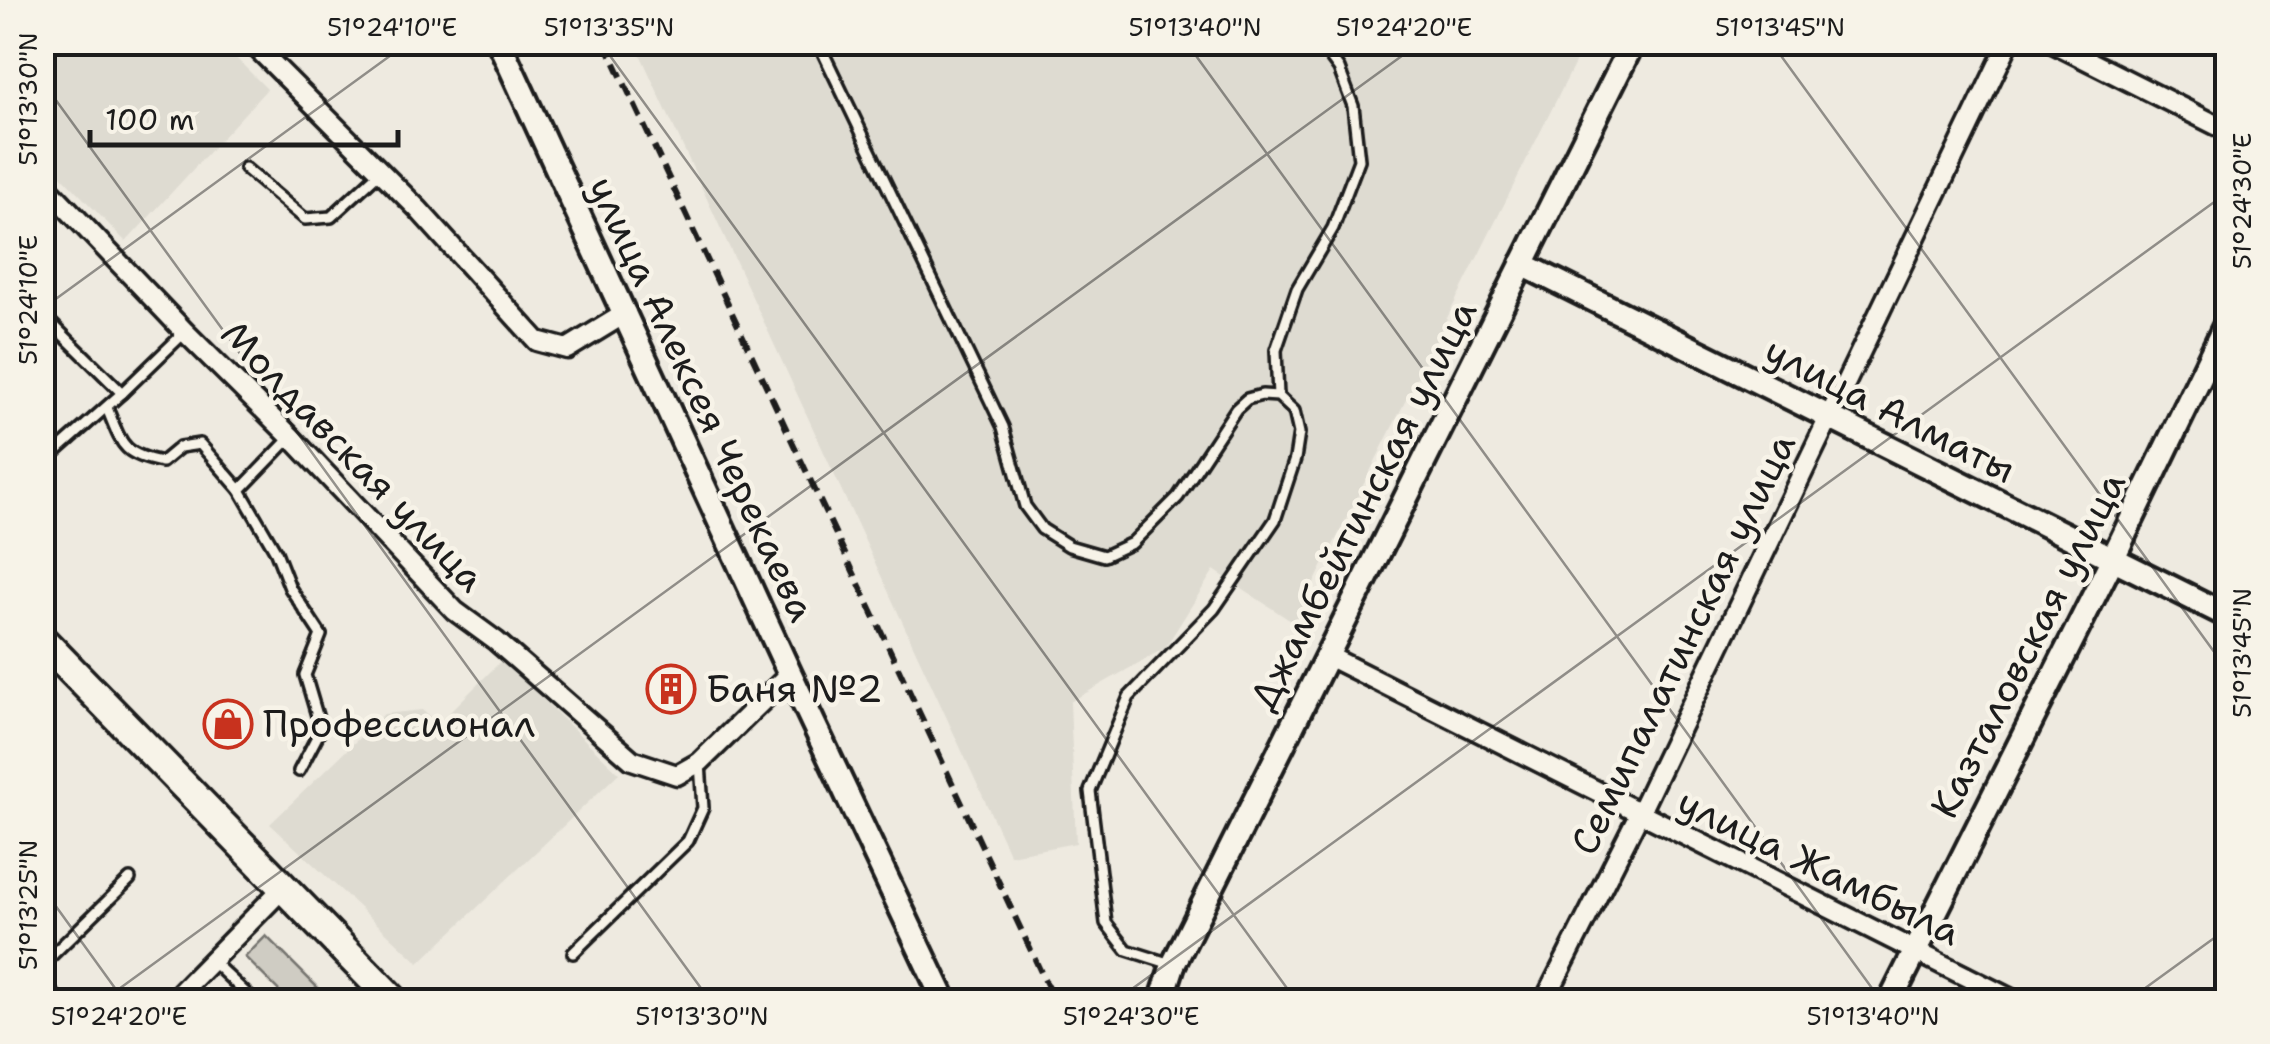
<svg xmlns="http://www.w3.org/2000/svg" width="2270" height="1044" font-family="'Shantell Sans',sans-serif">
<style>
.built{fill:#dedbd1}
.green{fill:#cfccc3;stroke:#767470;stroke-width:2.5}
.lines{fill:none;stroke-linecap:round;stroke-linejoin:round}
.service-casing{stroke:#1c1c1c;stroke-width:16}
.minor-casing{stroke:#1c1c1c;stroke-width:25}
.tertiary-casing{stroke:#1c1c1c;stroke-width:30}
.primary-casing{stroke:#1c1c1c;stroke-width:35}
.service{stroke:#f7f3e8;stroke-width:9}
.minor{stroke:#f7f3e8;stroke-width:18}
.tertiary{stroke:#f7f3e8;stroke-width:22}
.primary{stroke:#f7f3e8;stroke-width:28}
.rail{stroke:#1c1c1c;stroke-width:6;stroke-dasharray:15 8;stroke-linecap:butt}
.ticks{fill:none;stroke:#1c1c1c;stroke-width:2.5;stroke-opacity:0.45}
.labels{text-anchor:middle;stroke-width:9;stroke-linejoin:round;paint-order:stroke}
.street-label{font-size:38px;fill:#1c1c1c;stroke:#f7f3e8}
.poi-label{font-size:38px;fill:#1c1c1c;stroke:#f7f3e8;text-anchor:start}
.neatline{fill:none;stroke:#1c1c1c;stroke-width:4}
.ticks-label{font-size:25px;text-anchor:middle;fill:#1c1c1c}
</style>
<rect width="100%" height="100%" fill="#eeeae0"/>
<filter id="ink" filterUnits="userSpaceOnUse"><feTurbulence type="fractalNoise" baseFrequency=".01" numOctaves="2"/><feDisplacementMap in="SourceGraphic" scale="20" xChannelSelector="R" yChannelSelector="G"/><feConvolveMatrix kernelMatrix="1 2 1 2 8 2 1 2 1" color-interpolation-filters="sRGB"/></filter>
<g filter="url(#ink)">
<g class="built">
<polygon points="42,43 221,43 267,89 126,242 43,157"/>
<polygon points="635,43 1585,43 1294,623 1214,570 1165,648 1070,702 1076,843 1010,855"/>
<polygon points="502,660 619,773 419,963 270,824 384,714 422,710 438,724"/>
</g>
<polygon class="green" points="266,936 331,1001 289,1001 245,957"/>
<g class="lines">
<g class="service-casing">
<g id="service">
<polyline points="818,42 1003,427 1025,506 1042,529 1069,546 1104,556 1132,543 1178,497 1236,409 1247,399 1262,395 1278,396 1294,411 1299,433 1295,459 1275,520 1214,609 1129,697 1090,791 1106,923 1127,950 1171,964"/>
<polyline points="245,168 305,219 331,217 381,171"/>
<polyline points="42,314 122,393 185,332"/>
<polyline points="1278,396 1276,350 1297,289 1333,228 1359,160 1353,106 1339,69 1319,42"/>
<path d="M107,408C122,444 121,454 162,462L180,447L200,444L240,490L276,552L290,588L321,635L305,675L321,729L299,771"/>
<polyline points="42,464 122,393"/>
<polyline points="240,490 291,437"/>
<polyline points="573,953 688,841 703,808 700,763"/>
<polyline points="212,961 254,1001"/>
<polyline points="42,965 130,879"/>
<polyline points="42,984 62,1002"/>
</g>
</g>
<g class="minor-casing">
<g id="minor">
<polyline points="251,42 418,209 537,341 567,349 626,313"/>
<polyline points="2051,42 2228,131"/>
<polyline points="42,182 185,332 291,437 455,611 496,641 632,760 677,775 700,762 790,674"/>
<polyline points="1326,655 2017,1002"/>
<polyline points="171,1002 283,888"/>
<polyline points="1544,1002 1639,814 2009,42"/>
</g>
</g>
<g class="tertiary-casing">
<g id="tertiary">
<polyline points="499,42 790,674 945,1002"/>
<polyline points="1522,264 2228,616"/>
<polyline points="1161,1002 1173,965 1633,42"/>
<polyline points="1890,1002 2112,560 2228,320"/>
</g>
</g>
<g class="primary-casing">
<polyline id="primary" points="42,640 395,1002"/>
</g>
<use href="#service" class="service"/>
<use href="#minor" class="minor"/>
<use href="#tertiary" class="tertiary"/>
<use href="#primary" class="primary"/>
<polyline class="rail" points="605,42 1055,1002"/>
</g>
</g>
<path class="ticks" d="M600,42L1297,1002M1186,42L1882,1002M1771,42L2228,671M42,81L711,1002M42,309L409,42M42,887L125,1002M101,1002L1421,42M1114,1002L2228,192M2126,1002L2228,928"/>
<defs>
<g id="building-ring" transform="scale(2.5)"><circle r="9.5" fill="#f7f3e8" stroke="#c8321e" stroke-width="1.5"/><path d="M-4-6H4V6H1V3H-1V6H-4ZM-2.5-4.3h1.7v1.8h-1.7ZM.8-4.3h1.7v1.8H.8ZM-2.5-1h1.7V.8h-1.7ZM.8-1h1.7V.8H.8Z" fill="#c8321e"/></g>
<g id="shop-ring" transform="scale(2.5)"><circle r="9.5" fill="#f7f3e8" stroke="#c8321e" stroke-width="1.5"/><path d="M-5-2.5h2.3a2.7 3.5 0 0 1 5.4 0H5L5.5 6h-11ZM-1.5-2.5h3a1.5 2.3 0 0 0-3 0Z" fill="#c8321e"/></g>
</defs>
<g fill-rule="evenodd">
<use href="#building-ring" x="671" y="689"/>
<use href="#shop-ring" x="228" y="724"/>
</g>
<g class="labels">
<g class="street-label">
<text transform="translate(702 399) rotate(65)" y="13">улица Алексея Черекаева</text>
<text transform="translate(1890 410) rotate(27)" y="13">улица Алматы</text>
<text transform="translate(353 456) rotate(46)" y="13">Молдавская улица</text>
<text transform="translate(1363 505) rotate(-63)" y="13">Джамбейтинская улица</text>
<text transform="translate(1683 644) rotate(-64)" y="13">Семипалатинская улица</text>
<text transform="translate(2028 645) rotate(-63)" y="13">Казталовская улица</text>
<text transform="translate(1819 867) rotate(26)" y="13">улица Жамбыла</text>
</g>
<g class="poi-label">
<text x="706" y="702">Баня №2</text>
<text x="263" y="737">Профессионал</text>
</g>
</g>
<rect width="2270" height="1044" fill="none" stroke="#f7f3e8" stroke-width="110"/>
<path d="M90 130v15h308v-15" fill="none" stroke="#1c1c1c" stroke-width="5"/>
<text x="105" y="130" font-size="30" fill="#1c1c1c" stroke="#f7f3e8" stroke-width="8" paint-order="stroke">100 m</text>
<rect x="55" y="55" width="2160" height="934" class="neatline"/>
<g class="ticks-label">
<text x="392" y="36">51°24'10"E</text>
<text x="609" y="36">51°13'35"N</text>
<text x="1195" y="36">51°13'40"N</text>
<text x="1404" y="36">51°24'20"E</text>
<text x="1780" y="36">51°13'45"N</text>
<text transform="translate(28 99) rotate(-90)" y="9">51°13'30"N</text>
<text transform="translate(2242 201) rotate(-90)" y="9">51°24'30"E</text>
<text transform="translate(28 300) rotate(-90)" y="9">51°24'10"E</text>
<text transform="translate(2242 653) rotate(-90)" y="9">51°13'45"N</text>
<text transform="translate(28 905) rotate(-90)" y="9">51°13'25"N</text>
<text x="119" y="1025">51°24'20"E</text>
<text x="702" y="1025">51°13'30"N</text>
<text x="1131" y="1025">51°24'30"E</text>
<text x="1873" y="1025">51°13'40"N</text>
</g>
</svg>
